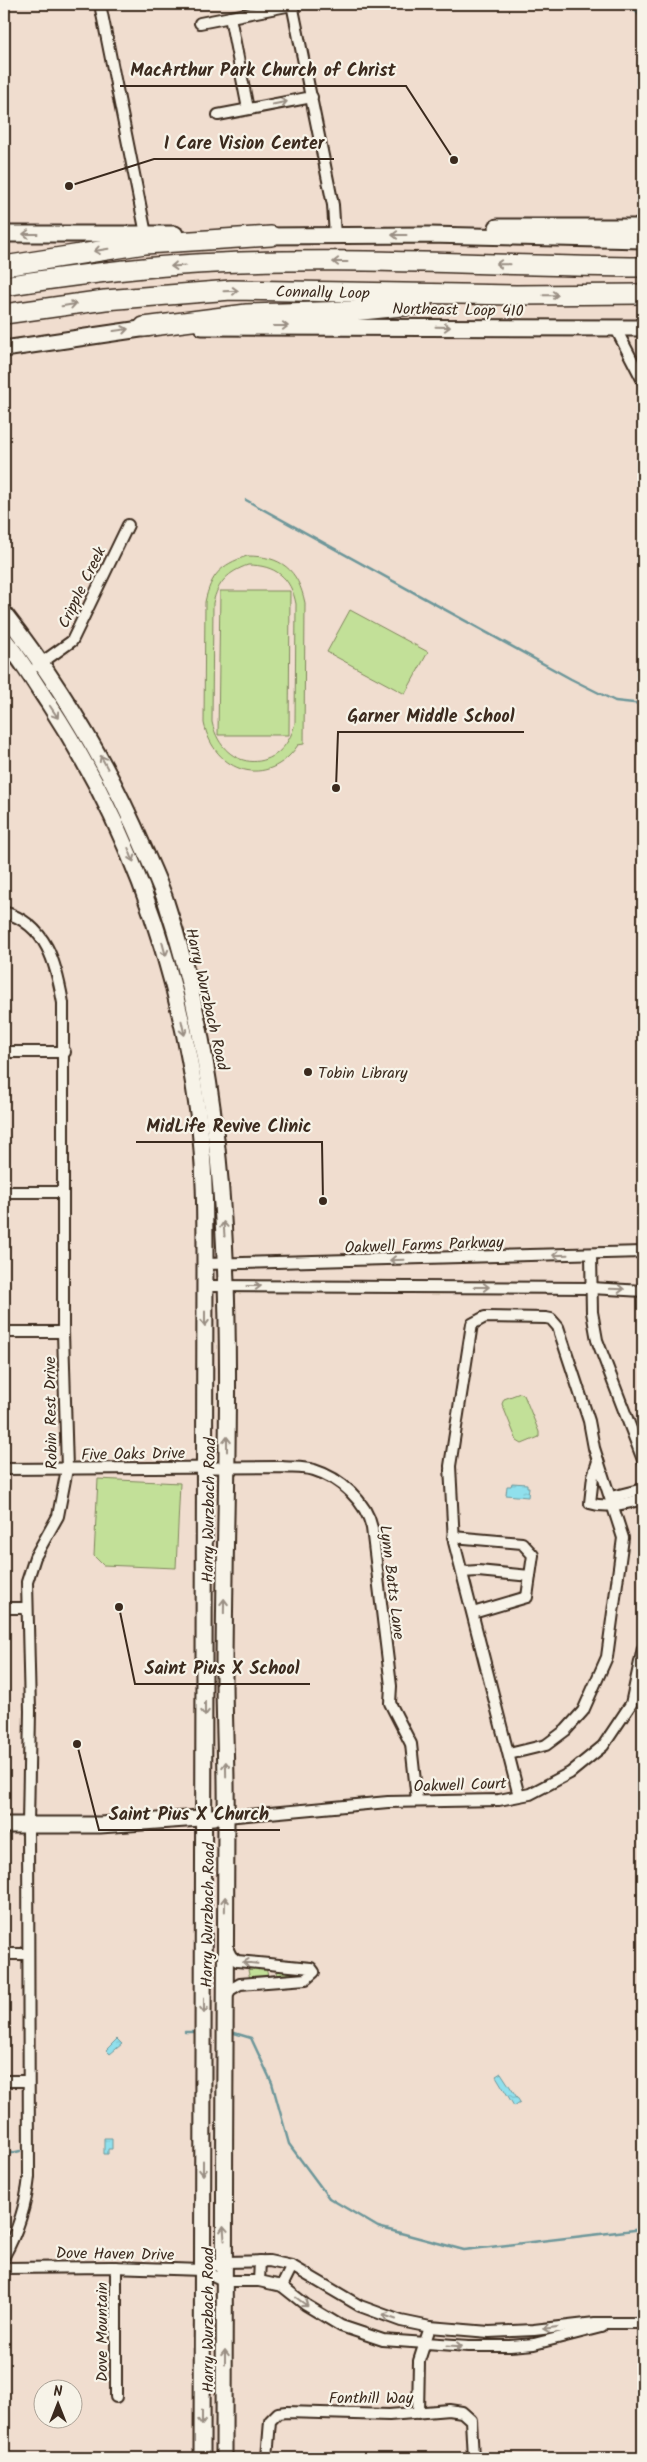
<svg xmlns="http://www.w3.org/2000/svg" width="647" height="2462" font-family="Kalam,sans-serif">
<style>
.grass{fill:url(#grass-tufts);stroke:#7e855b}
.pitch{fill:#c2e098;stroke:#7e855b;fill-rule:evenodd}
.water{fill:url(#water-ripples);stroke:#6e979a}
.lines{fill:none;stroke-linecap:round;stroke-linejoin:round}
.stream{stroke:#6e979a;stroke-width:2.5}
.street-casing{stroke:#3b2a1e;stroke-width:14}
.secondary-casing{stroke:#3b2a1e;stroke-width:19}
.highway-casing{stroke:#3b2a1e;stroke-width:22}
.street{stroke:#f7f3e8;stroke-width:10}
.secondary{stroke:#f7f3e8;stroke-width:15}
.highway{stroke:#f7f3e8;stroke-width:19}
.oneway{stroke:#998e83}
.poi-dot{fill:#3b2a1e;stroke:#f7f3e8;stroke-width:2}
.labels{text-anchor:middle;stroke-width:4.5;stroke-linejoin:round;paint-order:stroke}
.street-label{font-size:16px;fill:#3b2a1e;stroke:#f7f3e8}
.poi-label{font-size:16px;fill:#3b2a1e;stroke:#f7f3e8;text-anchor:start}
.leader{fill:none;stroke:#3b2a1e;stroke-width:2}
.callout-dot{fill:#3b2a1e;stroke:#f7f3e8;stroke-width:2}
.callout-label{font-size:18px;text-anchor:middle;font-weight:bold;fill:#3b2a1e;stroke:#f7f3e8;stroke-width:4.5;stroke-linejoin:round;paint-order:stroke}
</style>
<defs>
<pattern id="grass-tufts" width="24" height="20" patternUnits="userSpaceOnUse" patternTransform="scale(1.25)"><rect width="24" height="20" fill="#c2e098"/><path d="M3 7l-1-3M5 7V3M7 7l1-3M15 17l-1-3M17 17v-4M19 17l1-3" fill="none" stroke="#a8c083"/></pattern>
<pattern id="water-ripples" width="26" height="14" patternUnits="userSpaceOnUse" patternTransform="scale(1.25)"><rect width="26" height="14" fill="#90e0ed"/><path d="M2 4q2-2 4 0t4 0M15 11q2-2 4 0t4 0" fill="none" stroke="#7dc0cb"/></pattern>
</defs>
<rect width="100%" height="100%" fill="#f0ddcf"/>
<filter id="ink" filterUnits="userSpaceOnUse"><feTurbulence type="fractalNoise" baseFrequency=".02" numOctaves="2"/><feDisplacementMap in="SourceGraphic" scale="10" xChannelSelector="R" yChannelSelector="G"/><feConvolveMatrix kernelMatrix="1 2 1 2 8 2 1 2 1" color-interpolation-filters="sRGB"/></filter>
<g filter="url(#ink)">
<g class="grass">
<polygon points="254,1967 266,1968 268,1976 265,1979 250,1979 248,1970"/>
<polygon points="278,1970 305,1970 307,1974 279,1978 276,1973"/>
</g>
<g class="pitch">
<path d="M247,556C281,556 298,569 305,603L304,744L298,745C268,790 214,773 204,723L205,602C211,575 220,565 247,556ZM248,565C275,565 291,577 296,604L295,723C283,775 223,774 212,722L213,603C218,582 228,572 248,565Z"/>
<polygon points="220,591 290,591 289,735 218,735"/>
<polygon points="350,610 428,652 405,694 327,652"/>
<polygon points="520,1393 524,1395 539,1432 539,1437 522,1444 517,1441 502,1404 504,1399"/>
<polygon points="98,1479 180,1483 176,1568 103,1565 94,1556"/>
</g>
<g class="water">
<polygon points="626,4 643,4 643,23 634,9"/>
<polygon points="512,1483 527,1484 527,1487 529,1487 528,1497 506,1495 507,1486 511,1486"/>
<polygon points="117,2039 122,2044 110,2054 106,2050"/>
<polygon points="501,2073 520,2102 514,2106 496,2076"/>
<polygon points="104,2138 112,2138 112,2149 108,2149 108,2154 104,2154"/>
</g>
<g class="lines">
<g class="stream">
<polyline points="246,500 571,679 615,701 643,704"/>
<polyline points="185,2032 194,2032"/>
<polyline points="231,2032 251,2038 272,2083 289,2144 329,2198 378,2227 464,2250 643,2229"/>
<polyline points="4,2155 20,2151"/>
</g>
<g class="street-casing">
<g id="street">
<polyline points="100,4 146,234"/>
<polyline points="292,4 333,205 335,236"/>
<polyline points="230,17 248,109"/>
<polyline points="200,23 292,5"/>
<polyline points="218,115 312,97"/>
<polyline points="616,329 643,381"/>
<polyline points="37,666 72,641 128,525"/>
<path d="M4,912C47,925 56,963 63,1003V1332L67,1469L58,1516L35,1557L27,1582L30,1711L28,1825L29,2177C26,2206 18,2231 4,2256"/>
<polyline points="4,1052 65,1052"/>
<polyline points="4,1192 63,1192"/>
<polyline points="591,1254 592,1312 597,1340 643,1460"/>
<polyline points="205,1264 643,1252"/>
<polyline points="205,1286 591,1288 643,1291"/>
<polyline points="4,1332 63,1332"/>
<path d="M598,1461L593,1476L590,1503C608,1509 626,1503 643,1499"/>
<path d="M4,1469L282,1467C292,1468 304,1467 314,1470C340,1478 366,1501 372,1528L391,1686L390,1703L411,1744L417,1800"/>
<polyline points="611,1497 643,1489"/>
<polyline points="453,1537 522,1543 533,1555 527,1597 473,1613"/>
<polyline points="462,1572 478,1571 530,1576"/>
<polyline points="4,1608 27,1608"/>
<polyline points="509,1754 546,1745 566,1730 583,1711 607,1657 623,1538 594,1448 589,1421 558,1327 551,1319 546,1318 485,1317 472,1324 450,1466 454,1542 519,1796"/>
<polyline points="226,1817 388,1802 499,1800 530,1794 570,1773 603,1746 631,1704 643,1648"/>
<polyline points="4,1954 28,1954"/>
<polyline points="226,1999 230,1990 240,1984 306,1979 314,1972 311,1968 237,1961 231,1956 227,1948"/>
<polyline points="4,2081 28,2081"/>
<polyline points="116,2267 116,2397"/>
<polyline points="4,2268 112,2267 202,2270 225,2262 269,2261 292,2266 360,2306 401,2321 430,2327 489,2332 534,2330 595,2323 643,2323"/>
<polyline points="202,2270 225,2281 259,2281 282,2286 306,2305 341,2326 383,2340 469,2346 510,2346 534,2344 601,2327"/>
<polyline points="259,2281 260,2261"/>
<polyline points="282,2286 292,2266"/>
<polyline points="418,2413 419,2361 430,2327"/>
<polyline points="267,2458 270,2421 278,2413 286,2412 389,2415 449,2410 462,2412 471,2420 473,2458"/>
</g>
</g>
<g class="secondary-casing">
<g id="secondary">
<polyline points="497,227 643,227"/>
<polyline points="4,234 175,234"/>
<polyline points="260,236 429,235 643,240"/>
<polyline points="202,327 643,328"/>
<polyline points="4,349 154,327"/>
<path d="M4,613C61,686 108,764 144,849C152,867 160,884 166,902C249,1152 224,1418 224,1677C224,1725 227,1772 226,1820C225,2033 224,2245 224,2458"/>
<path d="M4,639C21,659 34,682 49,704C131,829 178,965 198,1113C205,1163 205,1214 205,1264L202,2458"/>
<polyline points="4,1825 100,1825 214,1817"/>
</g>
</g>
<g class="highway-casing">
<g id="highway">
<polyline points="4,266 145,244 271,236"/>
<path d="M4,286C63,277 121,269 181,265C334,255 489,266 643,267"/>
<path id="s1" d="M4,314L105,300L231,290L516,295L643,294"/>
<polyline points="144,327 247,314 352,311 422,304"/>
</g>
</g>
<use href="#street" class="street"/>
<use href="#secondary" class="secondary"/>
<use href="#highway" class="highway"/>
</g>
<defs><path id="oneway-shaft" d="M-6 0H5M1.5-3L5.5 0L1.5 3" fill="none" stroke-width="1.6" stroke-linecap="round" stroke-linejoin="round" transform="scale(1.25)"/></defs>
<g class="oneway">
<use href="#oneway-shaft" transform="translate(280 103) rotate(-11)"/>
<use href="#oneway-shaft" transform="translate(30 234) rotate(-180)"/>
<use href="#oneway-shaft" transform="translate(399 235) rotate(180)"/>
<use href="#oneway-shaft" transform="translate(101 250) rotate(171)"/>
<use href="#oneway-shaft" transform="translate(340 262) rotate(180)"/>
<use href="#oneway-shaft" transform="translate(503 264) rotate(-179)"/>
<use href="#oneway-shaft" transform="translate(178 266) rotate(176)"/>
<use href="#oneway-shaft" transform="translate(231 291) rotate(-2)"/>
<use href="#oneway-shaft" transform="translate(551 295) rotate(-1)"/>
<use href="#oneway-shaft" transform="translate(69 305) rotate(-9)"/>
<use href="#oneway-shaft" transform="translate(281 326)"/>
<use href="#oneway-shaft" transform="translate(443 327) rotate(1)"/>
<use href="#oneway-shaft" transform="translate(121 330) rotate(-8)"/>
<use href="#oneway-shaft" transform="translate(54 712) rotate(56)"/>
<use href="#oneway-shaft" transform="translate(104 762) rotate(-118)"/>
<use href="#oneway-shaft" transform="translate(131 855) rotate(69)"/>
<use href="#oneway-shaft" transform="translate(164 949) rotate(75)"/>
<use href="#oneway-shaft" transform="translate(183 1028) rotate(78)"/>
<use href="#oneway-shaft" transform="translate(224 1229) rotate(-94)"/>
<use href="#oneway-shaft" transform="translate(560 1255) rotate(178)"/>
<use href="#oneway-shaft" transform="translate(397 1260) rotate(178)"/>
<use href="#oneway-shaft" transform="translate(254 1286)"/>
<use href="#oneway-shaft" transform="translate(482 1287)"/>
<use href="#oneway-shaft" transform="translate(617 1289) rotate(2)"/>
<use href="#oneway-shaft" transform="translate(205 1319) rotate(90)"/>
<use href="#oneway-shaft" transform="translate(227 1444) rotate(-90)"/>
<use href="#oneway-shaft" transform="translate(224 1606) rotate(-89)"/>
<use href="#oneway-shaft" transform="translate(205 1709) rotate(90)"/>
<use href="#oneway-shaft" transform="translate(226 1769) rotate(-91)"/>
<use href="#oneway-shaft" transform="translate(225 1904) rotate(-89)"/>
<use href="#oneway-shaft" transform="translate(250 1963) rotate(-174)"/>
<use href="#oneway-shaft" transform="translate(204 2006) rotate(90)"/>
<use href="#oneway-shaft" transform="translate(203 2168) rotate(90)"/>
<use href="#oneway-shaft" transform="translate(224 2233) rotate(-94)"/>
<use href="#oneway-shaft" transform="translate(302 2302) rotate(37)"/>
<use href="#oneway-shaft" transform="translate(389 2317) rotate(-161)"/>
<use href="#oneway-shaft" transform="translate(550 2328) rotate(173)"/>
<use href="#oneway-shaft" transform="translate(455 2346) rotate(3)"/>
<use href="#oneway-shaft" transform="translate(225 2357) rotate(-90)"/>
<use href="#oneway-shaft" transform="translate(202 2418) rotate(90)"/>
</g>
</g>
<circle class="poi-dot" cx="308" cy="1072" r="5"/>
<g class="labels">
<g class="street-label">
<text dy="6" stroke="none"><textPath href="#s1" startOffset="320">Connally Loop</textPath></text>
<text transform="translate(458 309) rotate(1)" y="6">Northeast Loop 410</text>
<text transform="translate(81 587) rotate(-64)" y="6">Cripple Creek</text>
<text transform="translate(208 999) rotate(77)" y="6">Harry Wurzbach Road</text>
<text transform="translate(424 1244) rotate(-2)" y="6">Oakwell Farms Parkway</text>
<text transform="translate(50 1413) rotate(-91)" y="6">Robin Rest Drive</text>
<text transform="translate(133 1453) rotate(-1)" y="6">Five Oaks Drive</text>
<text transform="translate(208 1510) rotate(-89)" y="6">Harry Wurzbach Road</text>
<text transform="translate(393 1582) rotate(83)" y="6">Lynn Batts Lane</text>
<text transform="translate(460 1784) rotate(-2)" y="6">Oakwell Court</text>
<text transform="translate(207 1915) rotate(-89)" y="6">Harry Wurzbach Road</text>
<text transform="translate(115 2253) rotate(1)" y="6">Dove Haven Drive</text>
<text transform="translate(207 2320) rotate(-90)" y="6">Harry Wurzbach Road</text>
<text transform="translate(101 2332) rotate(-90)" y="6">Dove Mountain</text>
<text x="371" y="2403">Fonthill Way</text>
</g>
<g class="poi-label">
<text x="318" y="1078">Tobin Library</text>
</g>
</g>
<path class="leader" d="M454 160L406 86H120M69 186L154 159H334M336 788L338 732H524M323 1201L322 1142H136M119 1607L135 1684H310M77 1744L99 1830H280"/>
<g class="callout-dot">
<circle cx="454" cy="160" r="5"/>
<circle cx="69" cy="186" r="5"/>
<circle cx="336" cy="788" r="5"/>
<circle cx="323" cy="1201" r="5"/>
<circle cx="119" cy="1607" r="5"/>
<circle cx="77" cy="1744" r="5"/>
</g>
<g class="callout-label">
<text x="263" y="76">MacArthur Park Church of Christ</text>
<text x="244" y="149">I Care Vision Center</text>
<text x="431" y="722">Garner Middle School</text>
<text x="229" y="1132">MidLife Revive Clinic</text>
<text x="222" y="1674">Saint Pius X School</text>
<text x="189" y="1820">Saint Pius X Church</text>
</g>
<rect width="647" height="2462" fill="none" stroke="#f7f3e8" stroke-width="20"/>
<rect x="10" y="10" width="627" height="2442" fill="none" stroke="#3b2a1e" stroke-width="2" filter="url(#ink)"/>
<g transform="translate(58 2404)"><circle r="24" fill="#f7f3e8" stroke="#aca397"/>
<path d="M0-4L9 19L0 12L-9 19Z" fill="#3b2a1e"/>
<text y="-8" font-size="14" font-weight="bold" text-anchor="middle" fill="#3b2a1e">N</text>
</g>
</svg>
